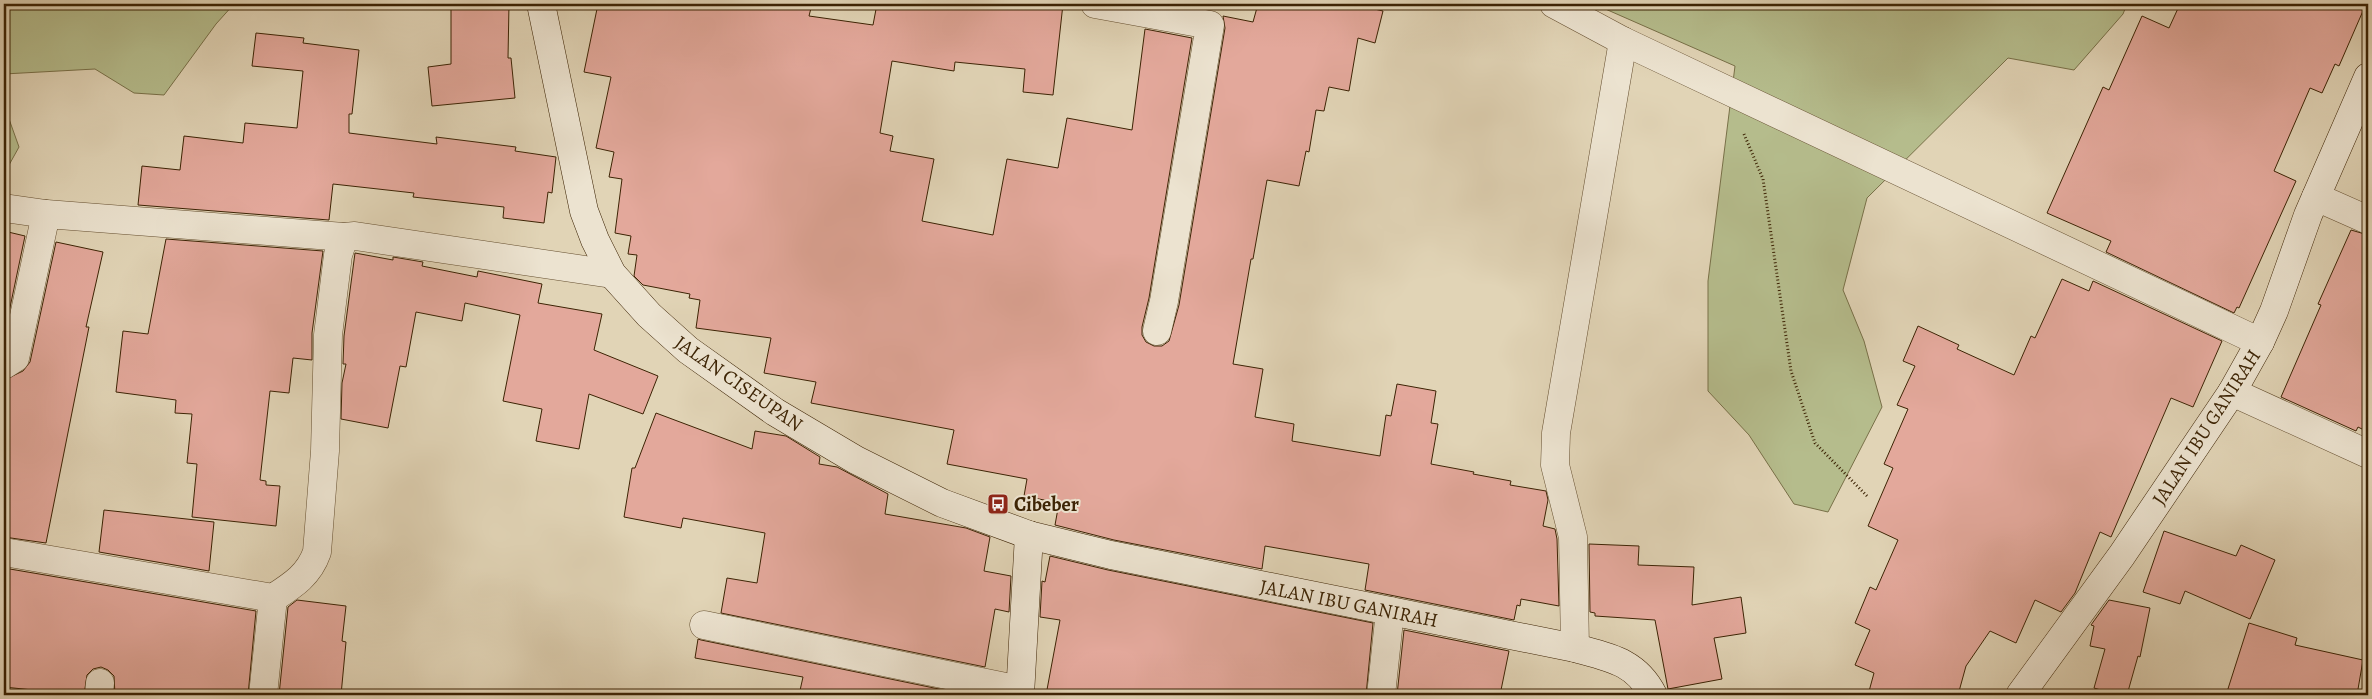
<svg xmlns="http://www.w3.org/2000/svg" width="2372" height="699" font-family="Alegreya,serif">
<style>
.green{fill:#b5bc8c;stroke:#787048}
.building{fill:#e3a89b;stroke:#3c2304}
.lines{fill:none;stroke-linecap:round;stroke-linejoin:round}
.street-casing{stroke:#654f30;stroke-width:29}
.secondary-casing{stroke:#3c2304;stroke-width:29}
.path{stroke:#3c2304;stroke-width:3;stroke-dasharray:1 2.5;stroke-linecap:butt}
.street{stroke:#ece3d0;stroke-width:28}
.secondary{stroke:#ece3d0;stroke-width:28}
.labels{text-anchor:middle;stroke-width:4;stroke-linejoin:round;paint-order:stroke}
.street-label{font-size:20px;fill:#3c2304;stroke:#ece3d0}
.poi-label{font-size:20px;font-weight:bold;fill:#3c2304;stroke:#ece3d0;text-anchor:start}
</style>
<rect width="100%" height="100%" fill="#e1d4b6"/>
<filter id="stains"><feTurbulence type="fractalNoise" baseFrequency=".004" numOctaves="4"/><feColorMatrix values="0 0 0 0 .2 0 0 0 0 .09 0 0 0 0 .02 0 0 0 .5 -.17"/></filter>
<radialGradient id="worn" r=".72"><stop offset=".6" stop-color="#630" stop-opacity="0"/><stop offset="1" stop-color="#630" stop-opacity=".3"/></radialGradient>
<g class="green">
<polygon points="4,4 234,4 216,24 164,95 134,93 95,69 4,74"/>
<polygon points="1594,4 2127,4 2123,14 2074,70 2008,58 1867,198 1843,290 1864,341 1882,407 1828,512 1794,504 1749,435 1708,391 1708,281 1735,66"/>
<polygon points="4,105 19,147 4,174"/>
</g>
<g class="building">
<polygon points="451,4 509,4 508,58 511,58 515,98 432,106 428,67 451,64"/>
<polygon points="598,4 812,4 809,16 873,25 877,4 1063,4 1053,95 1023,92 1025,69 955,62 954,71 892,61 880,133 893,136 890,151 934,159 922,221 993,235 1007,159 1058,168 1067,118 1132,130 1145,29 1192,38 1149,298 1142,327 1142,335 1146,342 1154,346 1162,346 1169,341 1179,305 1225,28 1223,16 1253,22 1258,4 1353,4 1383,11 1375,43 1358,38 1349,91 1329,87 1324,111 1316,110 1309,152 1306,151 1299,186 1267,180 1253,259 1251,259 1233,364 1263,369 1255,417 1294,424 1292,441 1380,456 1386,415 1391,416 1397,384 1436,391 1431,423 1438,424 1431,464 1474,472 1473,474 1511,481 1510,485 1546,491 1548,500 1543,526 1555,529 1557,539 1559,606 1521,599 1520,606 1517,605 1514,620 1365,590 1369,564 1265,546 1262,569 1114,540 1055,525 1059,503 1024,496 1027,479 947,464 954,430 811,403 816,382 764,373 771,338 696,328 700,300 689,298 690,294 643,285 634,276 637,255 628,254 631,236 615,233 622,179 609,177 614,152 596,148 611,77 584,72"/>
<polygon points="2180,4 2366,4 2339,66 2335,64 2322,93 2310,88 2274,171 2296,181 2239,308 2237,307 2234,313 2106,252 2111,241 2047,213 2103,87 2109,90 2142,16 2169,28"/>
<polygon points="256,33 304,38 303,43 359,50 352,114 349,114 349,133 437,144 436,137 516,147 515,151 556,157 552,193 548,192 544,223 503,218 504,207 413,197 414,193 333,184 329,220 138,205 142,166 180,170 184,136 243,143 245,123 297,128 303,71 252,66"/>
<polygon points="2351,230 2368,235 2368,432 2358,427 2356,431 2281,397 2321,305 2318,304"/>
<polygon points="4,231 25,236 4,336"/>
<polygon points="166,239 323,251 312,333 312,360 293,358 289,393 270,391 260,480 266,481 266,485 280,486 276,526 192,517 197,464 187,463 192,414 175,413 176,400 116,392 123,331 148,334"/>
<polygon points="56,242 103,252 86,327 89,327 46,543 4,537 4,380 23,371 30,362"/>
<polygon points="355,253 393,260 393,257 423,262 422,266 477,277 478,271 542,284 538,303 602,314 594,350 658,376 643,414 589,394 579,449 536,441 542,409 503,401 520,315 465,303 462,321 416,312 406,367 400,366 388,428 341,419 342,383 346,364 343,364 344,336"/>
<polygon points="2062,279 2089,291 2093,281 2222,341 2193,407 2171,398 2111,537 2100,532 2075,593 2061,612 2035,600 2016,643 1990,631 1966,666 1958,695 1868,695 1874,673 1855,665 1870,630 1855,623 1870,587 1876,590 1898,540 1868,526 1893,468 1884,464 1908,409 1897,405 1915,366 1903,361 1918,326 1959,345 1957,349 2014,375 2031,336 2035,338"/>
<polygon points="656,413 752,449 755,431 786,436 820,457 819,464 837,467 888,494 885,514 966,528 990,537 984,571 1011,576 1009,612 995,609 985,667 721,613 727,578 757,583 765,533 683,518 681,528 624,517 632,468 635,468"/>
<polygon points="104,510 214,522 209,571 99,552"/>
<polygon points="2164,531 2236,556 2241,545 2275,560 2250,619 2185,591 2180,604 2143,592"/>
<polygon points="1589,544 1639,546 1638,565 1694,567 1692,605 1741,597 1746,633 1714,638 1722,679 1668,689 1655,620 1595,616 1595,613 1590,612"/>
<polygon points="1050,556 1108,570 1373,623 1366,695 1046,695 1060,620 1040,617 1042,581 1045,582"/>
<polygon points="4,568 256,611 248,695 115,695 114,676 108,670 101,667 93,669 87,675 84,695 52,695 52,692 4,687"/>
<polygon points="297,600 346,606 342,641 346,642 341,695 279,695 288,607"/>
<polygon points="2109,600 2150,608 2140,657 2138,656 2127,695 2118,695 2094,688 2105,649 2090,646 2094,626 2091,625"/>
<polygon points="2249,623 2297,638 2295,645 2363,660 2357,695 2226,695"/>
<polygon points="1404,630 1509,651 1500,695 1397,695"/>
<polygon points="698,639 701,640 968,695 799,695 803,677 695,658"/>
</g>
<g class="lines">
<g class="street-casing">
<g id="street">
<polyline points="1095,4 1210,25 1164,301 1157,331"/>
<polyline points="1554,4 1623,41 2260,342"/>
<polyline points="2316,197 2368,220"/>
<polyline points="4,208 46,214"/>
<polyline points="4,365 15,358 46,214 344,237"/>
<polyline points="2232,392 2368,454"/>
<path d="M4,552L273,598C293,585 309,575 317,552L325,451L328,335L338,255L344,237L355,236L612,274"/>
<polyline points="704,625 1020,690"/>
<polyline points="1575,648 1573,537 1555,465 1556,433 1623,41"/>
<polyline points="99,695 100,683"/>
<polyline points="263,695 273,598"/>
<polyline points="1381,695 1390,611"/>
</g>
</g>
<g class="secondary-casing">
<g id="secondary">
<path d="M541,4L584,211L595,240L612,274L649,315L688,350L775,412L856,460L942,503L1029,535L1111,555L1575,648C1608,657 1636,661 1653,695"/>
<polyline points="1020,695 1029,535"/>
<polyline points="2020,695 2122,555 2232,392 2260,342 2274,311 2308,215 2368,77"/>
</g>
</g>
<polyline class="path" points="1744,134 1763,179 1791,371 1815,443 1867,496"/>
<use href="#street" class="street"/>
<use href="#secondary" class="secondary"/>
</g>
<defs>
<g id="bus-square" transform="scale(1.125)"><rect x="-9" y="-9" width="18" height="18" rx="4" fill="#8f2418" stroke="#ece3d0"/><path d="M-5-6H5V4H4V6H2V4H-2V6H-4V4H-5ZM-3.5-4V0h7V-4ZM-3.5 1.2v1.5H-2V1.2ZM2 1.2v1.5H3.5V1.2Z" fill="#fff"/></g>
</defs>
<g fill-rule="evenodd">
<use href="#bus-square" x="998" y="504"/>
</g>
<g class="labels">
<g class="street-label">
<text transform="translate(739 383) rotate(35)" y="7">JALAN CISEUPAN</text>
<text transform="translate(2206 427) rotate(-57)" y="7">JALAN IBU GANIRAH</text>
<text transform="translate(1349 603) rotate(11)" y="7">JALAN IBU GANIRAH</text>
</g>
<g class="poi-label">
<text x="1014" y="511">Cibeber</text>
</g>
</g>
<rect width="2372" height="699" fill="none" stroke="#e1d4b6" stroke-width="20"/>
<rect x="5" y="5" width="2362" height="689" fill="none" stroke="#3c2304" stroke-width="2.5"/>
<rect x="10" y="10" width="2352" height="679" fill="none" stroke="#3c2304"/>
<rect width="100%" height="100%" filter="url(#stains)"/>
<rect width="100%" height="100%" fill="url(#worn)"/>
</svg>
